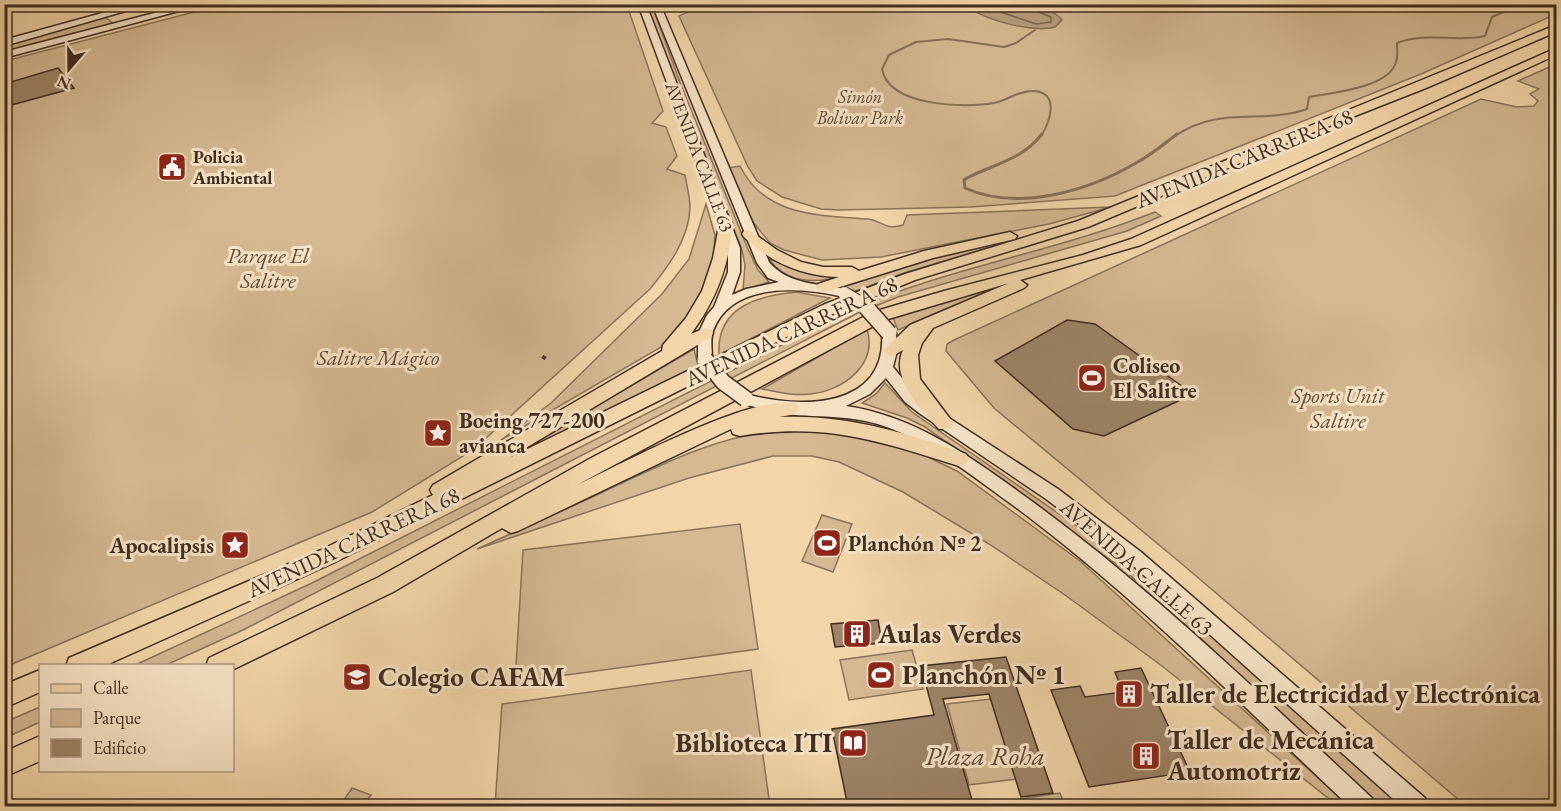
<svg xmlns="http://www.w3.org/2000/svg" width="1561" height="811" font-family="'EB Garamond',serif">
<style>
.green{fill:#d4b992;stroke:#8a745a;stroke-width:1.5}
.water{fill:#b59d7b;stroke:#867157;stroke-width:1.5}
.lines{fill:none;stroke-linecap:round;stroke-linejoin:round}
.shore{stroke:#7a664e;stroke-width:1.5}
.stream-far1{stroke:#867157;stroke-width:2}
.stream{stroke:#867157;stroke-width:3}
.building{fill:#9d8568;stroke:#402e21;stroke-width:1.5}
.secondary-casing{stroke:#402e21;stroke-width:3}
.primary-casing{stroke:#402e21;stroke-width:3}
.secondary{fill:#f7e4c7;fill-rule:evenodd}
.primary{fill:#f2d6a9;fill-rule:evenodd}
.rail{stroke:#402e21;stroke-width:4;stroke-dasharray:10 10;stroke-linecap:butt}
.secondary-bridge-far1-casing{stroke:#402e21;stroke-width:14;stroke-linecap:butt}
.secondary-bridge-casing{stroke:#402e21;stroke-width:18;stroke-linecap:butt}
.secondary-bridge-far1{stroke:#f7e4c7;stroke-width:12}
.secondary-bridge{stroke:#f7e4c7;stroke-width:15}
.labels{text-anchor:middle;stroke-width:6;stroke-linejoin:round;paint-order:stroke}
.far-park-label{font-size:18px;font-style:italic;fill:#5e4a38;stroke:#f7e4c7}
.far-poi-label{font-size:18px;font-weight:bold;fill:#402e21;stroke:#f7e4c7;text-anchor:start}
.far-street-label{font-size:18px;fill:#402e21;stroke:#f7e4c7}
.street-label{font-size:22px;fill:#402e21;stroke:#f7e4c7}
.park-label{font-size:22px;font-style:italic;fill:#5e4a38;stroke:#f7e4c7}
.poi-label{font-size:22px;font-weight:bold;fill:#402e21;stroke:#f7e4c7;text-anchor:start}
.near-poi-label{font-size:27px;font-weight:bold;fill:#402e21;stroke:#f7e4c7;text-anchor:start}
.near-park-label{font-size:27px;font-style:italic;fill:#5e4a38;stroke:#f7e4c7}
</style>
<rect width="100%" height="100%" fill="#f2d6a9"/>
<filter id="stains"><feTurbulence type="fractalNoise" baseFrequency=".00333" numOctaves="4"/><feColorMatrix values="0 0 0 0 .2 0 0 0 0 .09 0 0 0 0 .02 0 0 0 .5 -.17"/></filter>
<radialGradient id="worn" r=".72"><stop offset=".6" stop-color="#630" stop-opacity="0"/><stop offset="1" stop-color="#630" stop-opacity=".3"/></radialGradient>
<g class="green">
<polygon points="1556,4 1556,14 1421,74 1115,196 971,207 839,210 821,209 782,197 757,181 748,167 679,16 694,9 694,6 668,5"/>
<path d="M221,5H627L663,111L652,123L666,127L677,156L667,169L685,175C687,186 690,198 690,208C689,239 668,267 650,289L473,450L372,512L5,667V61Z"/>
<polygon points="646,5 652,5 681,85 748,249 758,270 769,282 743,290 745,265 742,250"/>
<polygon points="105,17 114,24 5,53 4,45"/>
<polygon points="1556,64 1556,806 1466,806 1182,564 994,408 946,351 947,344 954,340 1481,99 1517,107 1534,106 1538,101 1530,94 1539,89 1518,81"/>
<path d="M740,166C765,217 819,215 868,219C881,220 885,231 903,225L907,215L1111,207L1049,224L881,257L822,260L784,250L770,243L753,222L728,168Z"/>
<polygon points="706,204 715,235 713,268 695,309 663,346 501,440 551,403 662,294 689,259"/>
<path d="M1155,212L1161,216L1127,231L898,297L858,313L243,630L166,665L133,666L312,583L855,308C952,267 1057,251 1155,212Z"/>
<polygon points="1014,240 904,273 856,291 841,287 954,252"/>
<path d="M769,259L815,275H844C818,284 786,284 769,259Z"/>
<polygon points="1011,282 898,330 893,318"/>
<path d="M796,292L830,298L719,355C716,307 757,296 796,292Z"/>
<path d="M867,329C878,365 843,391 810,394C794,396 777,392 762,389Z"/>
<polygon points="694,349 698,366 464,483"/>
<polygon points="885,383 912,412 1133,565 1403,806 1377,806 1207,644 1123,569 925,427 907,418 862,403 876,394"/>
<path d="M789,429L845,434L907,447L957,471L1080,561L1349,806H1338L1162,666L1065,595L989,544L903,492L839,462L812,456H773L689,478L477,549C519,530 562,511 603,492C664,463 721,434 789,429Z"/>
<polygon points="822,515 852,524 833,572 802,561"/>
<polygon points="740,524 758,649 515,682 523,550"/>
<polygon points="912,650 923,689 849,700 840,660"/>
<polygon points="751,670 770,806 495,806 502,704"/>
<polygon points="991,699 1016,779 969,785 947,704"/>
<polygon points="40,707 40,722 5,738 5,722"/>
<polygon points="352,788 371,795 363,806 340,806"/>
<polygon points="1060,793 1065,806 973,806"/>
</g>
<path class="water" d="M966,5C989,4 1048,0 1062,20L1055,27C1033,33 983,20 966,5Z"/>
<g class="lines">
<polyline class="shore" points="977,4 1036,24 1051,22 1051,17 1036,11 1034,4"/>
<g class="stream-far1">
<path d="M1035,30L1016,43L1004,47L948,39L916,42L889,55L882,69C889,107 965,108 994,103C1008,100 1020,90 1034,91C1060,93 1050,122 1041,136"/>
<path d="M1175,136C1220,105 1261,125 1307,109L1309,97C1331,93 1389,88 1396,62C1398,57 1397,49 1397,43C1426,31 1455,43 1485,36L1492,17L1521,4"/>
</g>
<path class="stream" d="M1042,134C1022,160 994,164 967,178L964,180L965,188C1018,212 1088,191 1136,163C1151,155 1164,144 1177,134"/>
</g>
<g class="building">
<polygon points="58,68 74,88 4,107 4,84"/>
<polygon points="1067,320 1095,324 1193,394 1104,436 1073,429 995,361"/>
<polygon points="878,620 882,643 835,647 831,624"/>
<polygon points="1006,657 1053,793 1021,797 989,694 943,699 974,807 848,807 832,729 934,715 921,666"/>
<polygon points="1141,668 1190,772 1089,787 1051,690 1080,686 1085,697 1123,692 1115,672"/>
</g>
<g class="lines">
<g class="secondary-casing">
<g id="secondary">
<polygon points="135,4 150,4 4,46 4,40"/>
<polygon points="189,4 205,4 4,58 4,52"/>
<path d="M638,4H646L740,248V272L732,295L746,289L779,282L768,278L757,263L652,4H660L769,262C789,286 820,283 849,290L851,293L844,297C802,287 731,281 713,331C710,339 712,350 712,359L705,364L698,359V334L707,315L714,307L728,272V248Z"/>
<path d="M889,328L896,333L897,351L893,367L915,394L929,405L1058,489L1141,552L1425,798L1428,806H1401L1129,562L1046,499L919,413L905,402L886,378L870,394L846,406C915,416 971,457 1026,497C1150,587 1260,694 1372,798L1375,806H1349C1240,703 1135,596 1014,506C975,478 937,447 892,429C856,414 822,418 785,414C770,412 755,407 741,403L739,399L746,394C799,409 887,410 882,333Z"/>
</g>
</g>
<g class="primary-casing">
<g id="primary">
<path d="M1556,25V32L1426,88L1304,136L1088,227L915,280L837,312L333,563L104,666H66L69,658L319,551L433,495L430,490L433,485L662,351L663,345L686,318L702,291L713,258L720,220H730L732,223C730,265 716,300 691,334L705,328L711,329L713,333L711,337L509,458L825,304L905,274L1078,221Z"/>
<path d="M1556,48V55L1141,245L1020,280L1027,285L1024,288L933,328L922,343L918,355L920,379L954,424L951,429H939C921,409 890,379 903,350L891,357L883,351L910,325L1009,283L885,320L575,486C618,466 754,392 796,404L799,409L796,414L779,417C844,414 905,432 966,454L969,459L966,464L959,466C879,441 826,422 740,436L733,434L731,429L518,531L511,533L502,528L393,592L232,670V666H206L209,658L377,578L593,457L873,312L944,291L1083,255L1131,239Z"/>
<path d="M749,230L777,250L801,262L823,267H852L859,271L924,251L1010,232L1017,236L1015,239L933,258L824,292L818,290L816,287L818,284L839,277C802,276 771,263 744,237L742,234L744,231Z"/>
<polygon points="40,670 40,692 4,708 4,685"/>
<polygon points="40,736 40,761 4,777 4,752"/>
</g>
</g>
<use href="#secondary" class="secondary"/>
<use href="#primary" class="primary"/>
<polyline class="rail" points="543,359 545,356"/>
<g class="secondary-bridge-far1-casing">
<polyline id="secondary-bridge-far1" points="844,293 869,308"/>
</g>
<g class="secondary-bridge-casing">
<g id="secondary-bridge">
<polyline points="866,307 889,333"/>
<polyline points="705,359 723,382 746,399"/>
</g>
</g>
<use href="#secondary-bridge-far1" class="secondary-bridge-far1"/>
<use href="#secondary-bridge" class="secondary-bridge"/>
</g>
<defs>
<g id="civic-square" transform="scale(1.5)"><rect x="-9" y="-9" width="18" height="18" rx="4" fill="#8f2418" stroke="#f7e4c7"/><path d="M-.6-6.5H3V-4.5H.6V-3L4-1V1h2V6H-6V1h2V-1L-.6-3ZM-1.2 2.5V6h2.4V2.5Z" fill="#fff"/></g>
<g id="stadium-square" transform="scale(1.5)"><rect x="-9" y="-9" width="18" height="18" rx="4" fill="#8f2418" stroke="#f7e4c7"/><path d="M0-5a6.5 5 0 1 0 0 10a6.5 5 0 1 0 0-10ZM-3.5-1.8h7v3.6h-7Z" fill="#fff"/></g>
<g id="sight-square" transform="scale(1.5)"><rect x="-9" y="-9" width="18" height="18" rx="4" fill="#8f2418" stroke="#f7e4c7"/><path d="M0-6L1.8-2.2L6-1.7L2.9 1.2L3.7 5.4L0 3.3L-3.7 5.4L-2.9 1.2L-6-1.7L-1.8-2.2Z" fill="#fff"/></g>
<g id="building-square" transform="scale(1.5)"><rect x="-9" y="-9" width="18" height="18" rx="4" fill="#8f2418" stroke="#f7e4c7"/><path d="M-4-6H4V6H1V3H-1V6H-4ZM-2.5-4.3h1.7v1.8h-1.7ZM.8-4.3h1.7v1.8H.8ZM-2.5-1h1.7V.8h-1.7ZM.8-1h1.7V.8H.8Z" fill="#fff"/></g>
<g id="school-square" transform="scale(1.5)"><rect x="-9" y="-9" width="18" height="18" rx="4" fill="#8f2418" stroke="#f7e4c7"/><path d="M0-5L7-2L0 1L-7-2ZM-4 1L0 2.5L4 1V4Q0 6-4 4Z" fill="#fff"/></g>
<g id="library-square" transform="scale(1.5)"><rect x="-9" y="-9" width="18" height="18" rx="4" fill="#8f2418" stroke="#f7e4c7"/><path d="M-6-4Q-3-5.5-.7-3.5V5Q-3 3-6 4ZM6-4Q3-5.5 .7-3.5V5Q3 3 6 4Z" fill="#fff"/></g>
</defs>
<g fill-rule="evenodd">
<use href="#civic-square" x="172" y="167"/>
<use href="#stadium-square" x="1092" y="378"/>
<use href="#sight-square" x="438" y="433"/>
<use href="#stadium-square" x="827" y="543"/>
<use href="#sight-square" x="235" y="545"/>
<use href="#building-square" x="857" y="634"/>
<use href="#stadium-square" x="881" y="675"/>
<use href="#school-square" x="357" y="677"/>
<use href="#building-square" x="1129" y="694"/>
<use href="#library-square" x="853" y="743"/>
<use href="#building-square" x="1146" y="756"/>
</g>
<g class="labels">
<g class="far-park-label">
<text x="860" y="103">Simón<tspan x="860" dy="21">Bolívar Park</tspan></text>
</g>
<g class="far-poi-label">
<text x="193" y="163">Policia<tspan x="193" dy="21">Ambiental</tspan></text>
</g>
<g class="far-street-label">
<text transform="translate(699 157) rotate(69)" y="6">AVENIDA CALLE 63</text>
</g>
<g class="street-label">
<text transform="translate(1244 158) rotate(-22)" y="8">AVENIDA CARRERA 68</text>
<text transform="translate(791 331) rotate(-25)" y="8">AVENIDA CARRERA 68</text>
<text transform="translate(353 542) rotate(-25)" y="8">AVENIDA CARRERA 68</text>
<text transform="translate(1137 567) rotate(41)" y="8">AVENIDA CALLE 63</text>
</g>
<g class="park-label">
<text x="268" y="263">Parque El<tspan x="268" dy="25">Salitre</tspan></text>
<text x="378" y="365">Salitre Mágico</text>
<text x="1338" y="403">Sports Unit<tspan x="1338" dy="25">Saltire</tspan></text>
</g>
<g class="poi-label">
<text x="1113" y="373">Coliseo<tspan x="1113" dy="25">El Salitre</tspan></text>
<text x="459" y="428">Boeing 727-200<tspan x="459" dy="25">avianca</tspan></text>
<text x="848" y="551">Planchón Nº 2</text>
<text x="214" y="553" text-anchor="end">Apocalipsis</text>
</g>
<g class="near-poi-label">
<text x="878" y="643">Aulas Verdes</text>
<text x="902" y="684">Planchón Nº 1</text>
<text x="378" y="686">Colegio CAFAM</text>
<text x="1150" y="703">Taller de Electricidad y Electrónica</text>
<text x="1167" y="749">Taller de Mecánica<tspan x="1167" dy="31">Automotriz</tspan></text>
<text x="832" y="752" text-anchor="end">Biblioteca ITI</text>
</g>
<g class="near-park-label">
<text x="985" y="765">Plaza Roha</text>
</g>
</g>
<rect width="1561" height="811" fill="none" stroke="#f2d6a9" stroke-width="24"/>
<rect x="6" y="6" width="1549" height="799" fill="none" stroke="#402e21" stroke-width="3"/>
<rect x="12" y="12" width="1537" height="787" fill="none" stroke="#402e21" stroke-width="1.5"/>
<rect x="39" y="664" width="195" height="108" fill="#f7e4c7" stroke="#ae9b85" stroke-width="1.5"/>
<rect x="51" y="684" width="30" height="9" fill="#f2d6a9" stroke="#ae9b85" stroke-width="1.5"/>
<text x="93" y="694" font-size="18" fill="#402e21">Calle</text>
<rect x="51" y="709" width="30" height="18" fill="#d4b992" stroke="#ae9b85" stroke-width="1.5"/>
<text x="93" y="724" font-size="18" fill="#402e21">Parque</text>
<rect x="51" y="739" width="30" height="18" fill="#9d8568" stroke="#ae9b85" stroke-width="1.5"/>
<text x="93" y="754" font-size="18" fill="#402e21">Edificio</text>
<g transform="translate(69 69) rotate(200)" stroke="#f7e4c7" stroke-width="4.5" paint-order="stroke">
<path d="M0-4.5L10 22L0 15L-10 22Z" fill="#402e21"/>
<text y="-9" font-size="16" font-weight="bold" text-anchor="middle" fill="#402e21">N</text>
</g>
<rect width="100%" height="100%" filter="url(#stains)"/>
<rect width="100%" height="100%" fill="url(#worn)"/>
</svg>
